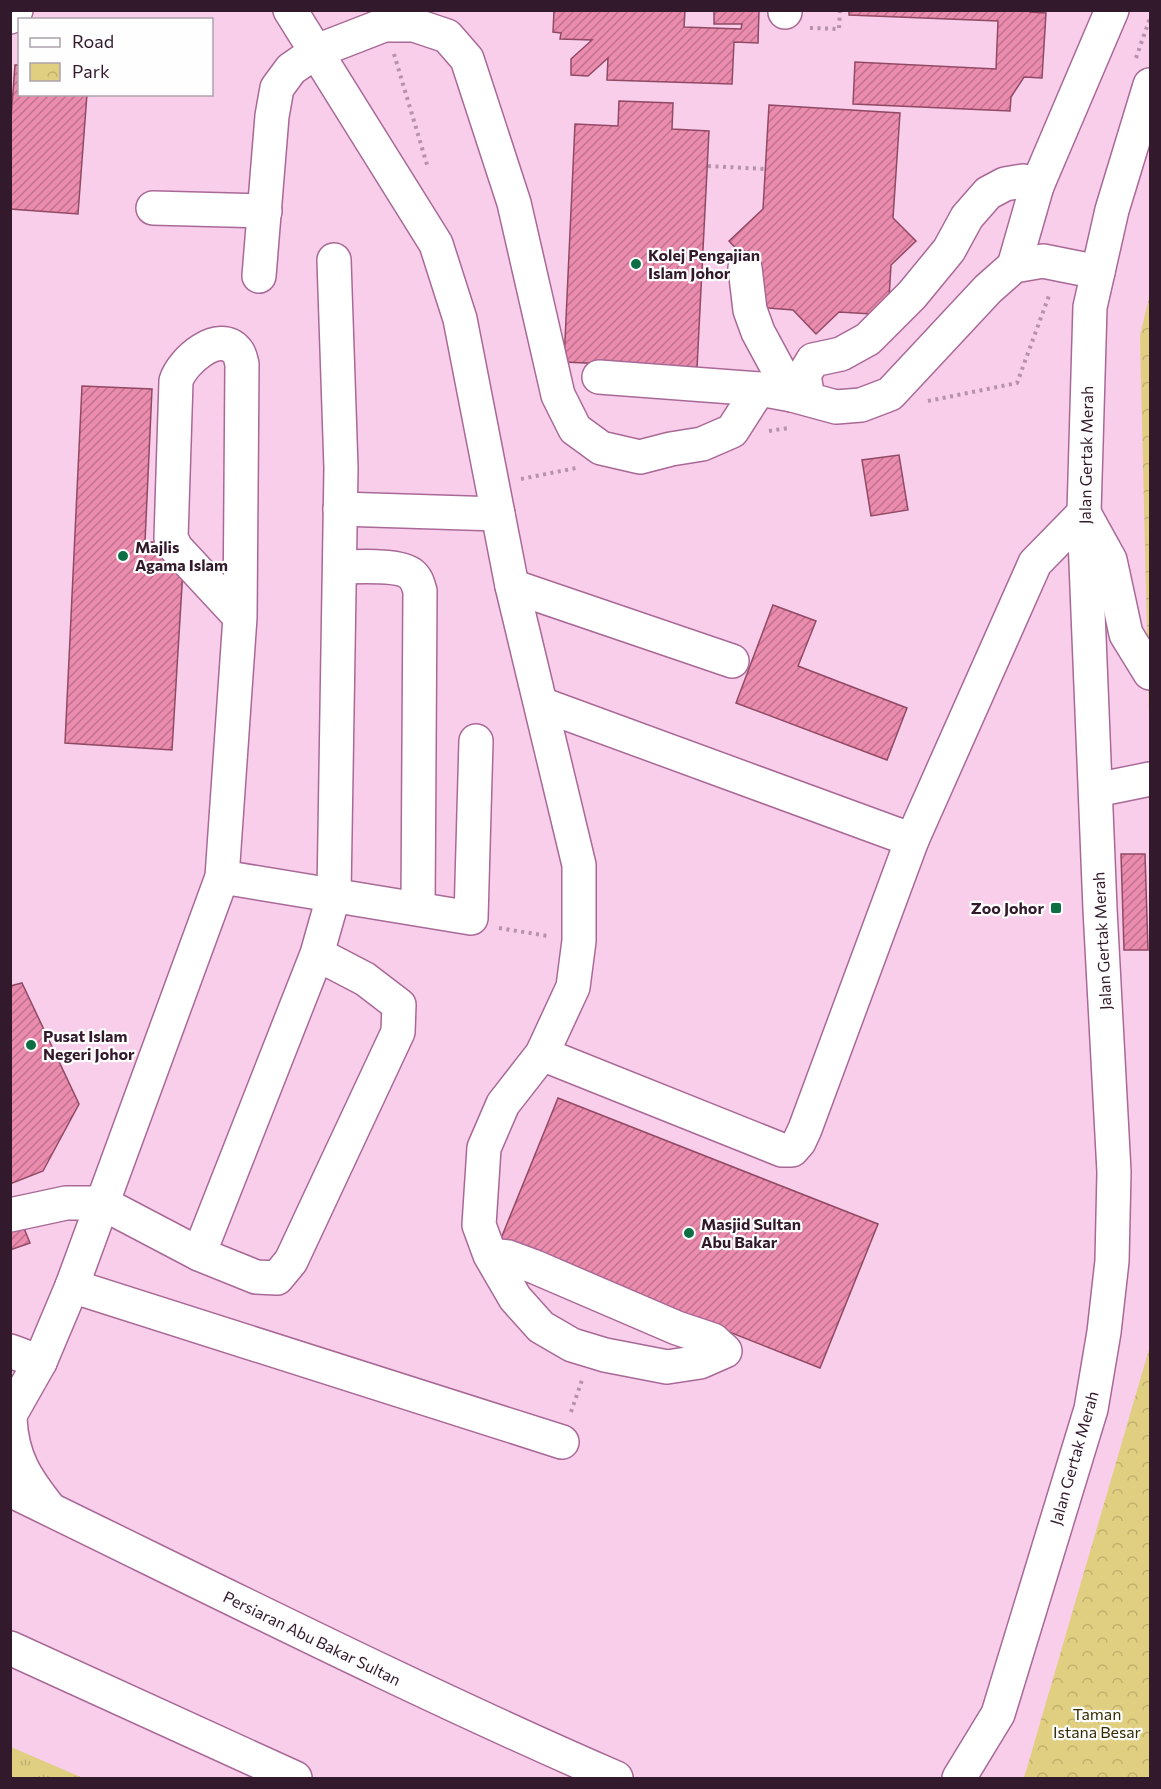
<svg xmlns="http://www.w3.org/2000/svg" width="1161" height="1789" font-family="Commissioner,sans-serif">
<style>
.grass{fill:url(#grass-tufts)}
.park{fill:url(#park-crowns)}
.building{fill:url(#building-hatch);stroke:#914964;stroke-width:1.5}
.lines{fill:none;stroke-linecap:round;stroke-linejoin:round}
.minor-casing{stroke:#a96997;stroke-width:36}
.major-casing{stroke:#a96997;stroke-width:36}
.path{stroke:#b692ab;stroke-width:4;stroke-dasharray:3 4.5;stroke-linecap:butt}
.minor{stroke:#fff;stroke-width:33}
.major{stroke:#fff;stroke-width:33}
.poi-dot{fill:#0c6e43;stroke:#fefefe;stroke-width:2}
.labels{text-anchor:middle;stroke-width:4.5;stroke-linejoin:round;paint-order:stroke}
.poi-label{font-size:16px;font-weight:bold;fill:#32192b;stroke:#fefefe;text-anchor:start}
.street-label{font-size:16px;fill:#32192b;stroke:#fefefe}
.park-label{font-size:16px;fill:#352c00;stroke:#fefefe}
</style>
<defs>
<pattern id="grass-tufts" width="24" height="20" patternUnits="userSpaceOnUse" patternTransform="scale(1.5)"><rect width="24" height="20" fill="#e0cf80"/><path d="M3 7l-1-3M5 7V3M7 7l1-3M15 17l-1-3M17 17v-4M19 17l1-3" fill="none" stroke="#c1b16f"/></pattern>
<pattern id="park-crowns" width="20" height="18" patternUnits="userSpaceOnUse" patternTransform="scale(1.5)"><rect width="20" height="18" fill="#e0cf80"/><path d="M2 6a3 3 0 1 1 6 0M12 15a3 3 0 1 1 6 0" fill="none" stroke="#c1b16f"/></pattern>
<pattern id="building-hatch" width="6" height="6" patternUnits="userSpaceOnUse" patternTransform="scale(1.5)"><rect width="6" height="6" fill="#eb8cae"/><path d="M-1 1l2-2M0 6l6-6M5 7l2-2" fill="none" stroke="#bf728e"/></pattern>
</defs>
<rect width="100%" height="100%" fill="#f8ceeb"/>
<polygon class="grass" points="11,1747 83,1778 11,1778"/>
<g class="park">
<polygon points="1150,293 1150,761 1140,336"/>
<polygon points="1150,1346 1150,1778 1024,1778"/>
</g>
<g class="building">
<polygon points="554,10 685,10 684,27 741,29 742,24 714,24 714,10 759,10 758,43 734,42 732,84 607,80 608,58 588,76 571,75 571,59 592,40 560,39 561,33 553,32"/>
<polygon points="849,10 1028,10 1030,12 1046,13 1042,78 1024,77 1011,97 1010,111 853,104 855,62 996,69 998,21 849,15"/>
<polygon points="15,65 20,65 20,94 87,94 78,214 10,209 10,131"/>
<polygon points="619,101 673,103 672,129 709,131 697,368 564,362 575,124 618,126"/>
<polygon points="769,105 900,113 893,218 916,241 891,265 888,315 839,312 816,334 793,310 757,307 759,273 729,241 763,209"/>
<polygon points="82,386 152,389 145,542 162,542 183,569 172,750 65,743"/>
<polygon points="899,455 908,510 871,516 862,460"/>
<polygon points="773,605 816,621 798,666 907,708 887,760 736,703"/>
<polygon points="1121,854 1145,854 1148,950 1124,950"/>
<polygon points="22,983 79,1104 43,1171 10,1184 10,986"/>
<polygon points="558,1098 878,1224 820,1368 500,1241"/>
<polygon points="10,1194 30,1243 10,1250"/>
</g>
<g class="lines">
<g class="minor-casing">
<g id="minor">
<polyline points="290,10 436,244 460,319 512,586 579,865 579,941 573,987 542,1054 503,1104 484,1148 479,1225 490,1255 515,1298 541,1327 572,1345 605,1355 667,1367 700,1362 725,1351 713,1340 677,1328 535,1267 508,1257 490,1255"/>
<polyline points="785,12 785,10"/>
<polyline points="10,17 16,10"/>
<polyline points="153,208 265,211"/>
<polyline points="1014,266 1037,186 1112,10"/>
<polyline points="745,268 750,310 758,332 792,395"/>
<polyline points="259,276 272,116 277,88 291,69 317,51 384,25 414,25 447,36 467,59 514,203 558,395 575,429 601,448 640,457 671,449 702,444 732,431 759,389"/>
<polyline points="599,377 759,389 792,395 836,407 861,405 890,394 988,289 1014,266 1043,261 1098,272"/>
<polyline points="808,399 804,375 813,360 841,354 868,339 912,295 949,250 967,217 988,193 1005,184 1023,181 1037,186"/>
<polyline points="340,509 498,514"/>
<path d="M340,567C356,567 399,564 411,574C417,579 418,584 420,591L418,908"/>
<polyline points="512,586 732,661"/>
<polyline points="541,704 912,840"/>
<polyline points="1096,790 1150,779"/>
<polyline points="222,877 471,918 476,741"/>
<polyline points="317,954 365,979 399,1005 398,1032 291,1261 277,1278 256,1277 199,1254 317,954 334,894 341,468 334,260"/>
<polyline points="542,1054 782,1150 792,1150 799,1142 805,1129 912,840 1035,563 1084,513 1110,560 1126,634 1150,673"/>
<polyline points="10,1215 66,1203 102,1203 199,1254"/>
<polyline points="72,1286 562,1442"/>
<polyline points="10,1351 40,1362"/>
<path d="M10,1415L40,1362L72,1286L222,877L240,617L242,364C241,360 240,354 237,351C219,329 182,361 176,381L171,538L176,548L240,617"/>
<path d="M10,1419C12,1458 26,1479 50,1509"/>
</g>
</g>
<g class="major-casing">
<g id="major">
<path d="M10,1490C212,1588 411,1689 616,1778"/>
<polyline points="10,1648 295,1778"/>
<polyline points="959,1778 998,1714 1091,1409 1104,1332 1112,1261 1114,1172 1100,909 1084,513 1090,307 1112,210 1150,85"/>
</g>
</g>
<g class="path">
<polyline points="810,28 839,29 840,10"/>
<polyline points="394,54 428,168"/>
<polyline points="1136,58 1150,18"/>
<polyline points="708,166 765,169"/>
<polyline points="928,401 1017,383 1050,293"/>
<polyline points="769,431 788,428"/>
<polyline points="521,479 576,468"/>
<polyline points="499,928 548,936"/>
<polyline points="571,1412 582,1380"/>
</g>
<use href="#minor" class="minor"/>
<use href="#major" class="major"/>
</g>
<g class="poi-dot">
<circle cx="636" cy="264" r="6"/>
<circle cx="123" cy="556" r="6"/>
<rect x="1050" y="902" width="12" height="12" rx="3"/>
<circle cx="31" cy="1045" r="6"/>
<circle cx="689" cy="1233" r="6"/>
</g>
<g class="labels">
<g class="poi-label">
<text x="648" y="261">Kolej Pengajian<tspan x="648" dy="18">Islam Johor</tspan></text>
<text x="135" y="553">Majlis<tspan x="135" dy="18">Agama Islam</tspan></text>
<text x="1044" y="914" text-anchor="end">Zoo Johor</text>
<text x="43" y="1042">Pusat Islam<tspan x="43" dy="18">Negeri Johor</tspan></text>
<text x="701" y="1230">Masjid Sultan<tspan x="701" dy="18">Abu Bakar</tspan></text>
</g>
<g class="street-label">
<text transform="translate(1086 455) rotate(-89)" y="6">Jalan Gertak Merah</text>
<text transform="translate(1102 941) rotate(-93)" y="6">Jalan Gertak Merah</text>
<text transform="translate(1074 1458) rotate(-74)" y="6">Jalan Gertak Merah</text>
<text transform="translate(312 1638) rotate(26)" y="6">Persiaran Abu Bakar Sultan</text>
</g>
<g class="park-label">
<text x="1097" y="1720">Taman<tspan x="1097" dy="18">Istana Besar</tspan></text>
</g>
</g>
<rect width="1161" height="1789" fill="none" stroke="#32192b" stroke-width="24"/>
<rect x="18" y="18" width="195" height="78" fill="#fefefe" stroke="#aca2aa" stroke-width="1.5"/>
<rect x="30" y="38" width="30" height="9" fill="#ffffff" stroke="#aca2aa" stroke-width="1.5"/>
<text x="72" y="48" font-size="18" fill="#32192b">Road</text>
<rect x="30" y="63" width="30" height="18" fill="url(#park-crowns)" stroke="#aca2aa" stroke-width="1.5"/>
<text x="72" y="78" font-size="18" fill="#32192b">Park</text>
</svg>
